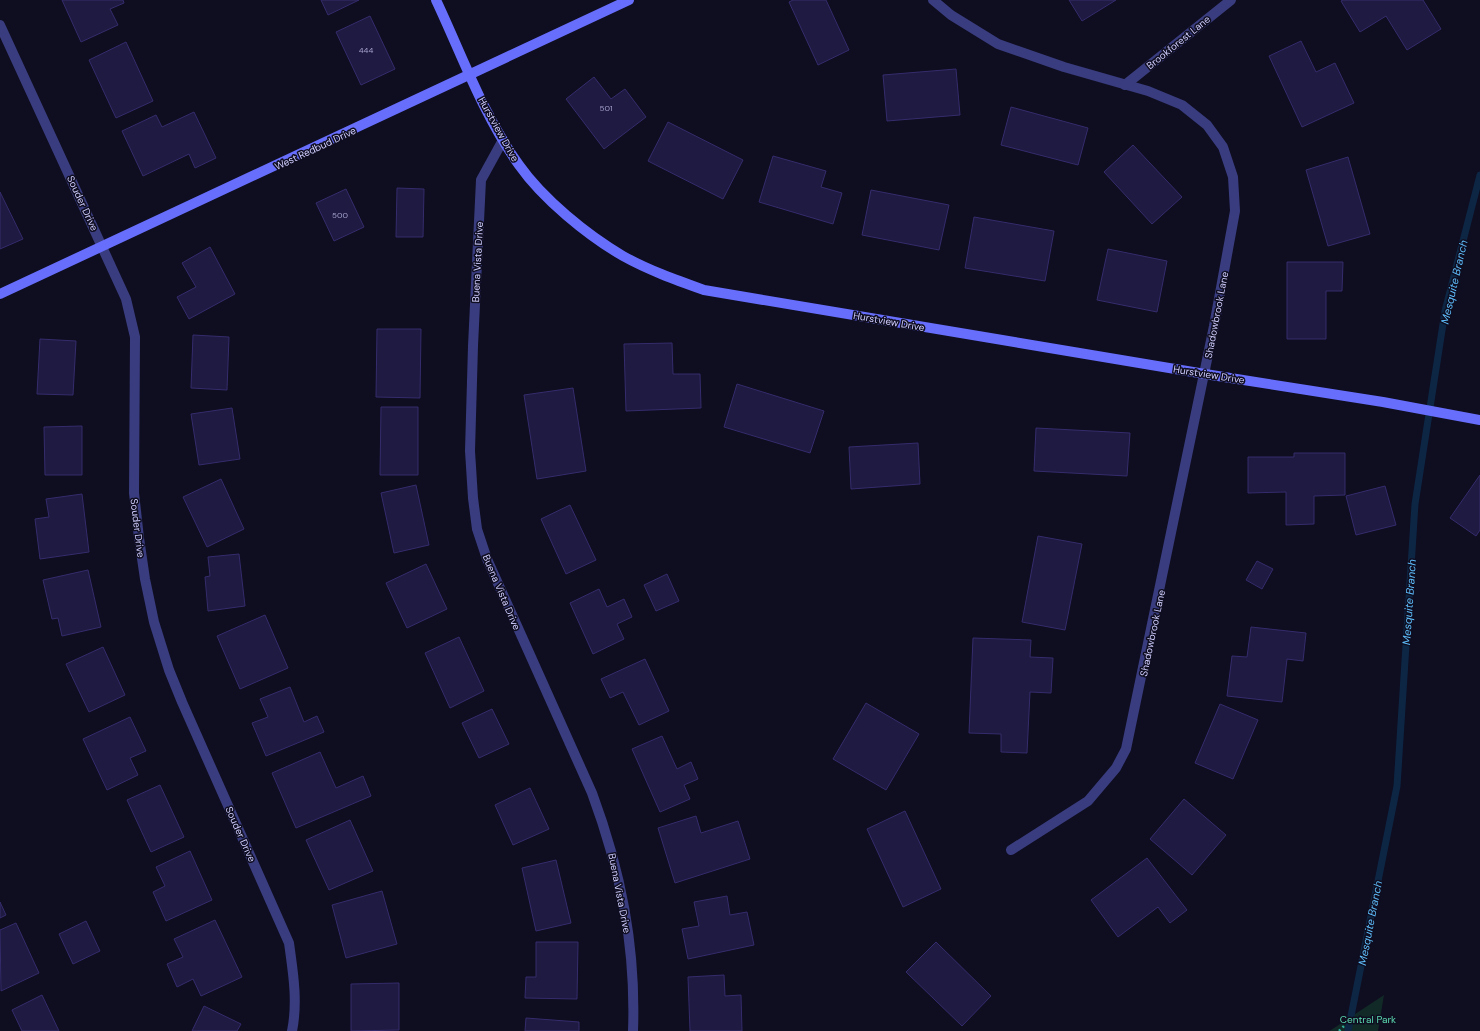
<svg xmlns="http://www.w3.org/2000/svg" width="1480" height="1031" font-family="'DM Sans',sans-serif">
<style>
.green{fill:#112a27}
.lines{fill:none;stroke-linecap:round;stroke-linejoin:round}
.stream{stroke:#0d2644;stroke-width:7}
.building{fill:#1f1a41;stroke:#342c6c}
.path{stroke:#30af9e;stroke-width:2.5;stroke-dasharray:2 3;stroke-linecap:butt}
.street{stroke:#393c7e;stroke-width:10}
.secondary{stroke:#676efc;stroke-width:10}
.labels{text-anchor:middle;stroke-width:3;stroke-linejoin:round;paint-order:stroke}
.number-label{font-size:8px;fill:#a4a1cf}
.street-label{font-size:10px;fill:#d0cefe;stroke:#0f0d20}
.park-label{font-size:10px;fill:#5cdcb2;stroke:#0f0d20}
.water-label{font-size:11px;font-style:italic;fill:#5ebefc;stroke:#0f0d20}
</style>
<rect width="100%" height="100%" fill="#0f0d20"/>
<polygon class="green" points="1384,995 1378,1031 1329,1031 1331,1030"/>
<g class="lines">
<polyline class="stream" points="1348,1031 1397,786 1415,504 1445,311 1480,175"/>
</g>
<g class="building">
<polygon points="62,0 123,0 124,3 110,9 118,25 81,42"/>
<polygon points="321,0 359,0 328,15"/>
<polygon points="793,0 826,0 849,50 818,65 789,2"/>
<polygon points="1069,0 1116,0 1082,21"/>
<polygon points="1343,0 1423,0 1441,29 1407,50 1386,16 1360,32 1341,1"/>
<polygon points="370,16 395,69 361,85 336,32"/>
<polygon points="1301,41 1316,72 1335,63 1354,103 1302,127 1269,56"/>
<polygon points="126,42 153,101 116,118 89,60"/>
<polygon points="956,69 960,115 887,121 883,75"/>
<polygon points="594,77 611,99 625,89 646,117 604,149 566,99"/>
<polygon points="1011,107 1088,128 1078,165 1001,145"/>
<polygon points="194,112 216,158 195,168 189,154 143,176 122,131 156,115 162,127"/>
<polygon points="668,122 743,160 723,199 648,161"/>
<polygon points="1133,145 1182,197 1152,224 1104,172"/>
<polygon points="773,156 826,171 821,187 842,193 833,224 759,202"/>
<polygon points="1348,157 1370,234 1328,246 1306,170"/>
<polygon points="397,188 424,189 423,237 396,237"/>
<polygon points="346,189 364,227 334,241 316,203"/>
<polygon points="871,190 949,205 939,250 862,235"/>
<polygon points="0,192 23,239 0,249"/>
<polygon points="974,217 1054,231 1045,281 965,268"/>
<polygon points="210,247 235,294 189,319 177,297 196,287 182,263"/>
<polygon points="1108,249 1167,261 1157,312 1097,300"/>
<polygon points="1287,262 1343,262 1342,291 1326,291 1326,339 1287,339"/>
<polygon points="377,329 421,329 420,398 376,397"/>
<polygon points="193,335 229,337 227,390 191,388"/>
<polygon points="40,339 76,341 73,395 37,394"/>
<polygon points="672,343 673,374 700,374 701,408 626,411 624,344"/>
<polygon points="737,384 824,411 810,453 724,427"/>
<polygon points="573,388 586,471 537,479 524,395"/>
<polygon points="381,407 418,407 418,475 380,475"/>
<polygon points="232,408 240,459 199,465 191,414"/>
<polygon points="82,426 82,475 45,475 44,427"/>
<polygon points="1036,428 1130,433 1127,476 1034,471"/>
<polygon points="918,443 920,484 851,489 849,447"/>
<polygon points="1294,453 1345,453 1345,495 1314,496 1314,524 1286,525 1286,492 1248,493 1248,457 1294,457"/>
<polygon points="1480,475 1480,530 1476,536 1450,518"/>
<polygon points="221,479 244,529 207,547 183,497"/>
<polygon points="416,485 429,545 394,553 381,493"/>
<polygon points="1385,486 1396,525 1356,535 1346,496"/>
<polygon points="82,494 89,552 40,559 35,519 49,517 46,499"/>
<polygon points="570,505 596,560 566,574 541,519"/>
<polygon points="1038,536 1082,544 1065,630 1022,622"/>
<polygon points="239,554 245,606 208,611 205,577 210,576 208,557"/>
<polygon points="1257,561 1273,569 1262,589 1246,580"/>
<polygon points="426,564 447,609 407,628 386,583"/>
<polygon points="88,570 101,627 62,636 58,618 52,619 43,580"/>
<polygon points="667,574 679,601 656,611 644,585"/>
<polygon points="599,589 607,607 624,599 632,617 617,624 624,639 593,654 570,603"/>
<polygon points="265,615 288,668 240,689 217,636"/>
<polygon points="1251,627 1306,633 1303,661 1287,659 1282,702 1227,696 1232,656 1247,657"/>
<polygon points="459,637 484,691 450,708 425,653"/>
<polygon points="973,638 1031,640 1030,657 1053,658 1051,693 1030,692 1027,753 1001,752 1001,734 969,733"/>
<polygon points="103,647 125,695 89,712 66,664"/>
<polygon points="645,659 669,711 639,725 623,692 610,698 601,679"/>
<polygon points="290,687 304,722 317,716 324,732 266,756 252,723 268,717 260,699"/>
<polygon points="866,703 919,734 886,790 833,759"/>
<polygon points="1220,704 1258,720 1233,779 1195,763"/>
<polygon points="492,709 509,744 479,758 462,723"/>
<polygon points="130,717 146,751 130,758 138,775 107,790 83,739"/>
<polygon points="662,736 677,769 691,762 698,779 684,785 690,799 660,812 632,749"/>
<polygon points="320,752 336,788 363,776 371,796 296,828 272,773"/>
<polygon points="160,785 184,837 151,852 127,800"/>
<polygon points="530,788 549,829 513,845 495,805"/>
<polygon points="1184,799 1226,835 1192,875 1150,839"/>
<polygon points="905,811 941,889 903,907 867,829"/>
<polygon points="696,816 701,833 738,821 750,859 675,883 658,828"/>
<polygon points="350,820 373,871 329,890 306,840"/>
<polygon points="190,851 212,900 166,921 153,892 165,886 156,867"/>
<polygon points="1147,858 1187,910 1170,923 1158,907 1118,937 1091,900"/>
<polygon points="556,860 571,923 536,931 522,868"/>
<polygon points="382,891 397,944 346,958 332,905"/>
<polygon points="727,896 730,915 747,912 754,945 688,959 682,929 699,926 694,902"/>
<polygon points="0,902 6,915 0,918"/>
<polygon points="215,920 242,977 201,996 193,979 177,987 167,964 183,957 174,939"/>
<polygon points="86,921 100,951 73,964 59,934"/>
<polygon points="16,923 39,973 1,991 0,930"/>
<polygon points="536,942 578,942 577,999 525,998 526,977 536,977"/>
<polygon points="936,942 991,996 962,1026 906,972"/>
<polygon points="724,975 725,996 741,995 742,1031 690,1031 688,977"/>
<polygon points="399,983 399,1030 351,1031 351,984"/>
<polygon points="42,995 59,1031 22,1031 12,1010"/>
<polygon points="204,1006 241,1024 237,1031 192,1031"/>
<polygon points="526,1018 579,1022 579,1031 525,1031"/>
</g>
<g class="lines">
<polyline class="path" points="1339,1031 1346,1024"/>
<g class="street">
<polyline points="933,0 951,15 998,44 1064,67 1148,91 1182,105 1207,125 1223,147 1233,177 1235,211 1214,326 1126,749 1116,768 1088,801 1011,850"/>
<path d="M0,25L126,299L135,337L134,493L139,538L145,579L154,622L169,670L182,702L289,943C293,972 298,1002 292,1031"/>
<polyline points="1125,85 1231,0"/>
<path d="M503,140L481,180L473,346L470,451L473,498L477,529L487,559L592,793C621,871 636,947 633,1031"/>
</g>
<g class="secondary">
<path d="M436,0C462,55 483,115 519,165C543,199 587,235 623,256C648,270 676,280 704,290L1205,374L1383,402L1480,420"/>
<polyline points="0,294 629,0"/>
</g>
</g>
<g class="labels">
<g class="number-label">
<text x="366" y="53">444</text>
<text x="606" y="111">501</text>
<text x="340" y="218">500</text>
</g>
<g class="street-label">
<text transform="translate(1178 42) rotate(-39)" y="4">Brookforest Lane</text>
<text transform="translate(499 129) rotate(61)" y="4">Hurstview Drive</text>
<text transform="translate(315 148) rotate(-25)" y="4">West Redbud Drive</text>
<text transform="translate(83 203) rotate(65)" y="4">Souder Drive</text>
<text transform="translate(477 262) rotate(-87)" y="4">Buena Vista Drive</text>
<text transform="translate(1216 315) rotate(-79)" y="4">Shadowbrook Lane</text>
<text transform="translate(889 321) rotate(10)" y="4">Hurstview Drive</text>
<text transform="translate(1209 374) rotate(9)" y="4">Hurstview Drive</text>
<text transform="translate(138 528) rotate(83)" y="4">Souder Drive</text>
<text transform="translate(502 592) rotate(67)" y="4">Buena Vista Drive</text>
<text transform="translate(1152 633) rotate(-78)" y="4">Shadowbrook Lane</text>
<text transform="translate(241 834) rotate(66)" y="4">Souder Drive</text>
<text transform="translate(620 893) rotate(79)" y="4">Buena Vista Drive</text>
</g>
<g class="park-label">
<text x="1368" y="1023">Central Park</text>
</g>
<g class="water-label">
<text transform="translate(1454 282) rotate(-77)" y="4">Mesquite Branch</text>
<text transform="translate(1409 602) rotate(-86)" y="4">Mesquite Branch</text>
<text transform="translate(1370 923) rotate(-79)" y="4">Mesquite Branch</text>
</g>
</g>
</svg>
